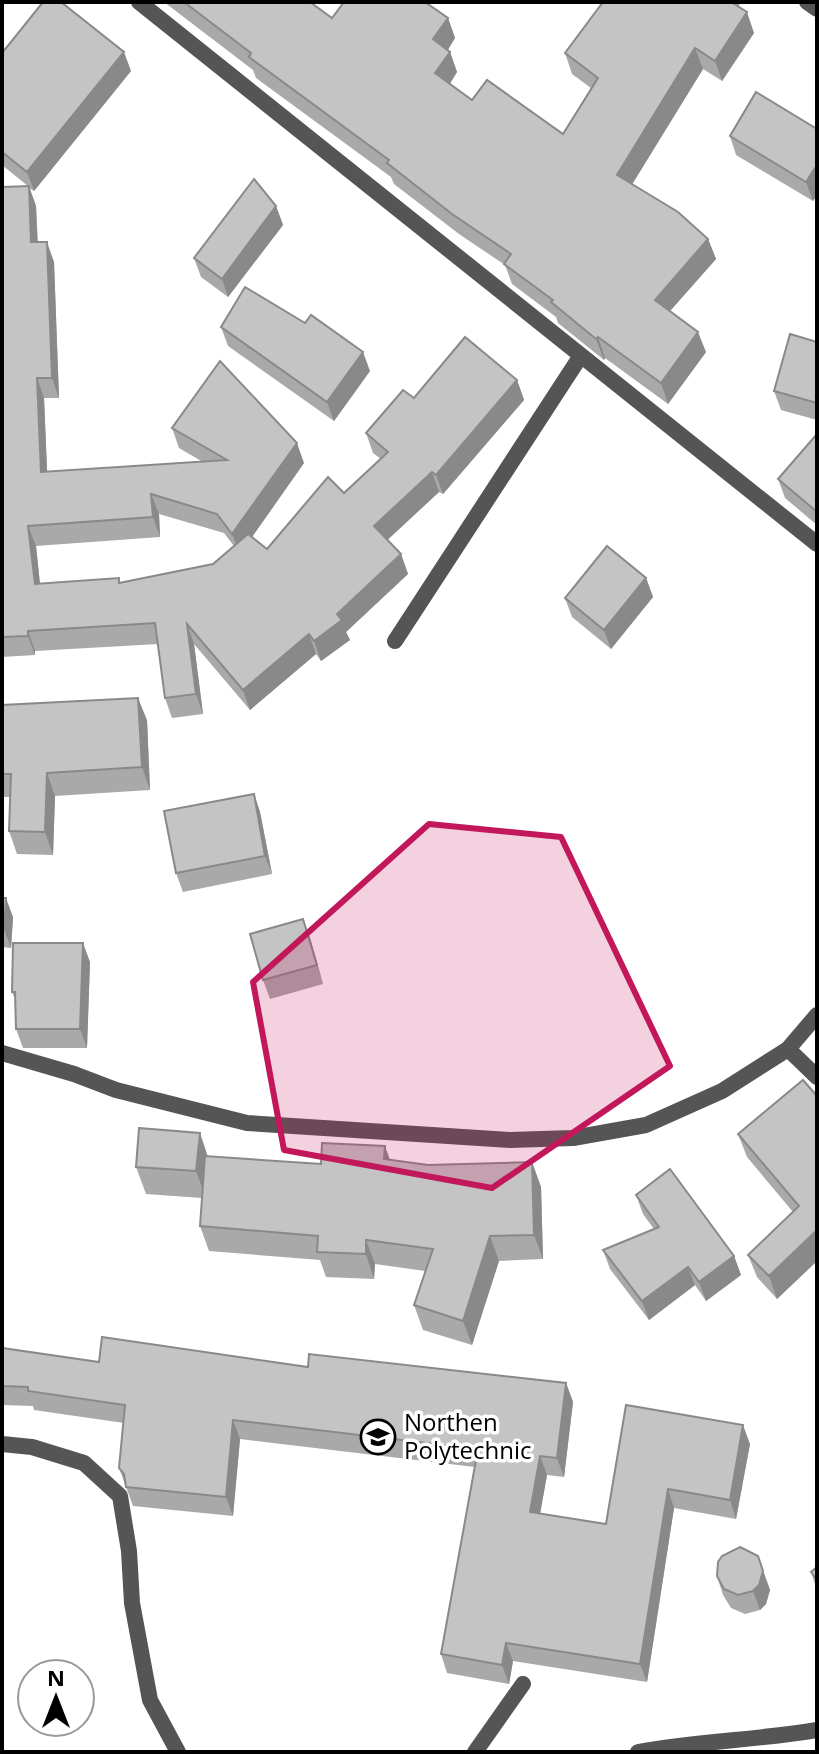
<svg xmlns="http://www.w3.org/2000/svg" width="819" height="1754" font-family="'Open Sans',sans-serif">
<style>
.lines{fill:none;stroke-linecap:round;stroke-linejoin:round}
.service{stroke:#555;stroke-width:16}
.minor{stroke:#555;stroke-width:16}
.wall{fill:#a9a9a9;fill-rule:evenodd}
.shaded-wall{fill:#898989}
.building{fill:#c4c4c4;stroke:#898989;stroke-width:2}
.marked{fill:#c2185b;fill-opacity:0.2;stroke:#c2185b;stroke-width:6;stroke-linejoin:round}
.labels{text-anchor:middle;stroke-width:7;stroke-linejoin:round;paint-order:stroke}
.poi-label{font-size:24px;fill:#000;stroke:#fff;text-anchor:start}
</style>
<rect width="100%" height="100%" fill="#fff"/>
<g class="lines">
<g class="service">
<polyline points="2,1444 32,1447 84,1463 120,1496 129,1551 132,1603 150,1700 178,1752"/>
<polyline points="475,1752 523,1684"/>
<path d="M638,1752C697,1741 758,1740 817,1730"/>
</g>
<g class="minor">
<polyline points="139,2 817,544"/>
<polyline points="807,2 817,9"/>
<polyline points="395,641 580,357"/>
<polyline points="788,1049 817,1077"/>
<polyline points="2,1053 74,1074 116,1090 247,1123 510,1140 573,1138 646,1125 722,1091 788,1049 817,1015"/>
</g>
</g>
<g class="wall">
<polygon points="164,2 310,2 332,18 344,2 428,2 427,4 448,18 455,38 448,50 450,52 457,72 450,84 472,100 563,134 591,88 572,74 565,53 603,2 741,2 738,7 754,33 722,81 703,69 632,184 708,239 716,259 670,311 706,352 668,404 605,358 604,360 558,323 556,317 512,284 505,265 459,234 394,184 391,177 256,78 253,70"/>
<path d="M2,53L131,71L34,191L29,188L36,206L38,242L54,262L59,398H44L47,472L203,462L179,448L172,428L304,463L252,537L267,549L344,493L381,459L373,453L366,433L414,398L517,380L524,400L443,494L439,492L387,540L401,554L408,574L346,632L350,640L321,661L316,654L250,710L194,644L203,714L172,718L165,698L158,644L35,651V655L2,657V187L28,186L2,165ZM159,514L224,533L234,546L213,564L120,583L119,578L40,584L36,546L160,537Z"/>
<polygon points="817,129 817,195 813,201 736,155 730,136"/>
<polygon points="276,206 283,225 228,297 201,277 194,258"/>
<polygon points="221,327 370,371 334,421 228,346"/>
<polygon points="817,342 817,420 781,410 774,391"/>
<polygon points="817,434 817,525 785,498 778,479"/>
<polygon points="646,578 653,597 611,649 572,617 565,598"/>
<polygon points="2,705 147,720 150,790 55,796 53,855 17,854 9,831 10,797 2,797"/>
<polygon points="254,794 260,812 272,874 183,892 176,873"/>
<polygon points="2,898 13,917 11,948 2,947"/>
<polygon points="303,919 310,938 323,984 270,999 263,980"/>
<polygon points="90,962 87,1048 23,1048 16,1029 16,1002 12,992"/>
<polygon points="803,1080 817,1261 777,1299 757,1277 748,1255 793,1212 747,1157 738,1134"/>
<polygon points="208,1156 321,1164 390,1160 428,1165 532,1162 541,1187 543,1259 499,1261 472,1345 423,1330 414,1305 425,1271 375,1264 374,1279 326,1277 320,1260 209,1251 200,1226 202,1198 146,1194 136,1167"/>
<polygon points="636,1195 734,1256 741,1275 706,1301 695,1285 649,1320 610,1269 603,1250 654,1229 643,1214"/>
<polygon points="2,1348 99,1362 308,1367 566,1383 573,1402 564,1477 547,1475 540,1513 606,1524 750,1444 736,1519 674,1508 647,1682 513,1661 509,1684 447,1673 441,1654 475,1467 240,1439 233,1516 133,1506 119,1468 124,1423 34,1410 33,1406 2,1405"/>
<polygon points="758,1556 770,1590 766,1604 760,1610 745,1614 731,1608 723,1595 717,1576"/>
<polygon points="817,1567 817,1590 811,1572"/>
</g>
<g class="shaded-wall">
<polygon points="747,12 754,33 722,81 715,61"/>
<polygon points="448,18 455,38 441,60 433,39"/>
<polygon points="695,48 703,69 625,196 617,175"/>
<polygon points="124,52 131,71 34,191 27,172"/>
<polygon points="450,52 457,72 443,94 435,73"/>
<polygon points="817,165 817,195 813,201 806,182"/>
<polygon points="29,186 36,206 38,262 31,242"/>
<polygon points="276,206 283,225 228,297 222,279"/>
<polygon points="708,239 716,259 662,320 655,300"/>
<polygon points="47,242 54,262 59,398 52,378"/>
<polygon points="698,332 706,352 668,404 661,383"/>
<polygon points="598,337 605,358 604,360 596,339"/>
<polygon points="363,352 370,371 334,421 327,402"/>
<polygon points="37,378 44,398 48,492 41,472"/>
<polygon points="517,380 524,400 443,494 436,475"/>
<polygon points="297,443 304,463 240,554 232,534"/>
<polygon points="432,472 439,492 381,546 374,526"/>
<polygon points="151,494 159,514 160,537 153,517"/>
<polygon points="28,526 36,546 42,604 35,584"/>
<polygon points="401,554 408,574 346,632 350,640 321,661 314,641 337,614"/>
<polygon points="646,578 653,597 611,649 604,630"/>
<polygon points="187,624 194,644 203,714 196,694"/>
<polygon points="28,631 35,651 35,655 28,636"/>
<polygon points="309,634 316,654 250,710 243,690"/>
<polygon points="138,698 147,720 150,790 142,767"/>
<polygon points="47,773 55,796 53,855 45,832"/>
<polygon points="254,794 260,812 272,874 265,856"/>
<polygon points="6,898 13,917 11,948 4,929"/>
<polygon points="303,919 310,938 323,984 317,965"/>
<polygon points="83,943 90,962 87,1048 80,1029"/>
<polygon points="200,1133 209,1160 206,1198 196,1171"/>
<polygon points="385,1146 394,1171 384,1159"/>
<polygon points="532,1162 541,1187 543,1259 534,1235"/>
<polygon points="817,1230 817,1261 777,1299 769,1276"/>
<polygon points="490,1236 499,1261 472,1345 463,1321"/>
<polygon points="366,1240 375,1264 374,1279 366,1254"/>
<polygon points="734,1256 741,1275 706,1301 699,1282"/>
<polygon points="688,1267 695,1285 649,1320 642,1301"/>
<polygon points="566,1383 573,1402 564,1477 557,1458"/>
<polygon points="233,1420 240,1439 233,1516 226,1497"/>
<polygon points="743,1425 750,1444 736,1519 730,1500"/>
<polygon points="540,1456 547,1475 537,1531 530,1512"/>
<polygon points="668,1489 674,1508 647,1682 640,1664"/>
<polygon points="763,1571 770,1590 766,1604 760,1610 753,1591"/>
<polygon points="506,1643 513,1661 509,1684 502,1665"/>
</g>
<g class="building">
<polygon points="43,2 61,2 124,52 27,172 2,152 2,53"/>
<polygon points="184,2 310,2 332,18 344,2 425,2 448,18 433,39 450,52 435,73 472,100 487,80 563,134 598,78 565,53 603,2 731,2 747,12 715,61 695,48 617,175 678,212 708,239 655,300 698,332 661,383 598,337 596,339 551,302 553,300 504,264 511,254 452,214 387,163 389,160 249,57 251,53"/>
<polygon points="756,92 817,129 817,165 806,182 730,136"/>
<polygon points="254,179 276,206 222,279 194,258"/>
<polygon points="29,186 31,242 47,242 52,378 37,378 41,472 227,460 172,428 220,361 297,443 232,534 217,514 151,494 153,517 28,526 35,584 119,578 119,583 213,564 248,534 267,549 328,477 344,493 388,452 366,433 403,390 414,398 465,337 517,380 436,475 432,472 374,526 401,554 337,614 342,620 314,641 309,634 243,690 187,624 196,694 165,698 155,623 28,631 28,636 2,637 2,187"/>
<polygon points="245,287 305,323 311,315 363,352 327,402 221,327"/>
<polygon points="790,334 817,342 817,403 774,391"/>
<polygon points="817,434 817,512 778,479"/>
<polygon points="607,546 646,578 604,630 565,598"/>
<polygon points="138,698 142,767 47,773 45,832 9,831 11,774 2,774 2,705"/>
<polygon points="254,794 265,856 176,873 164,811"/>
<polygon points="2,898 6,898 4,929 2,929"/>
<polygon points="303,919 317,965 263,980 250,934"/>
<polygon points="13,943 83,943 80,1029 16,1029 15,992 12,992"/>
<polygon points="803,1080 817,1096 817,1230 769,1276 748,1255 799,1206 738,1134"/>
<polygon points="139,1128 200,1133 196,1171 136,1167"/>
<polygon points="322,1143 385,1146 384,1159 428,1165 532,1162 534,1235 490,1236 463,1321 414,1305 433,1249 366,1240 366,1254 317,1252 318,1236 200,1226 205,1156 321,1164"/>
<polygon points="670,1169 734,1256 699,1282 688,1267 642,1301 603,1250 659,1227 636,1195"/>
<polygon points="102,1337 308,1367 309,1354 566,1383 557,1458 540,1456 530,1512 606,1524 626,1405 743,1425 730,1500 668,1489 640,1664 506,1643 502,1665 441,1654 478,1449 233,1420 226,1497 126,1487 124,1474 119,1468 125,1405 28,1391 28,1387 2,1386 2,1348 99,1362"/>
<polygon points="740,1547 758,1556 763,1571 759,1585 753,1591 738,1595 724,1589 717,1576 718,1562 722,1556"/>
<polygon points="817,1567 817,1580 811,1572"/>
</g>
<path class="marked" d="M429,824L561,837L670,1066L492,1188L284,1150L253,982Z"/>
<defs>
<g id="school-ring" transform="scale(1.8)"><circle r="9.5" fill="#fff" stroke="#000" stroke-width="1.5"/><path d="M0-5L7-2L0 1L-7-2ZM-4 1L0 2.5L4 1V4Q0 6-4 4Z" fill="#000"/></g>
</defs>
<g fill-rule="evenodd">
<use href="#school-ring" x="378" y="1437"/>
</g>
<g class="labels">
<g class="poi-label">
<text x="404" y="1431">Northen<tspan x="404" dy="28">Polytechnic</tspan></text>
</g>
</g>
<rect width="819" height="1754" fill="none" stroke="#000000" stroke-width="8"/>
<g transform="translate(56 1698)"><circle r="38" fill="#ffffff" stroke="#999999" stroke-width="2"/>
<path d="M0-6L14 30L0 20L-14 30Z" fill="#000000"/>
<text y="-12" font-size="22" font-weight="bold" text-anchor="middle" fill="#000000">N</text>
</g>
</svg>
